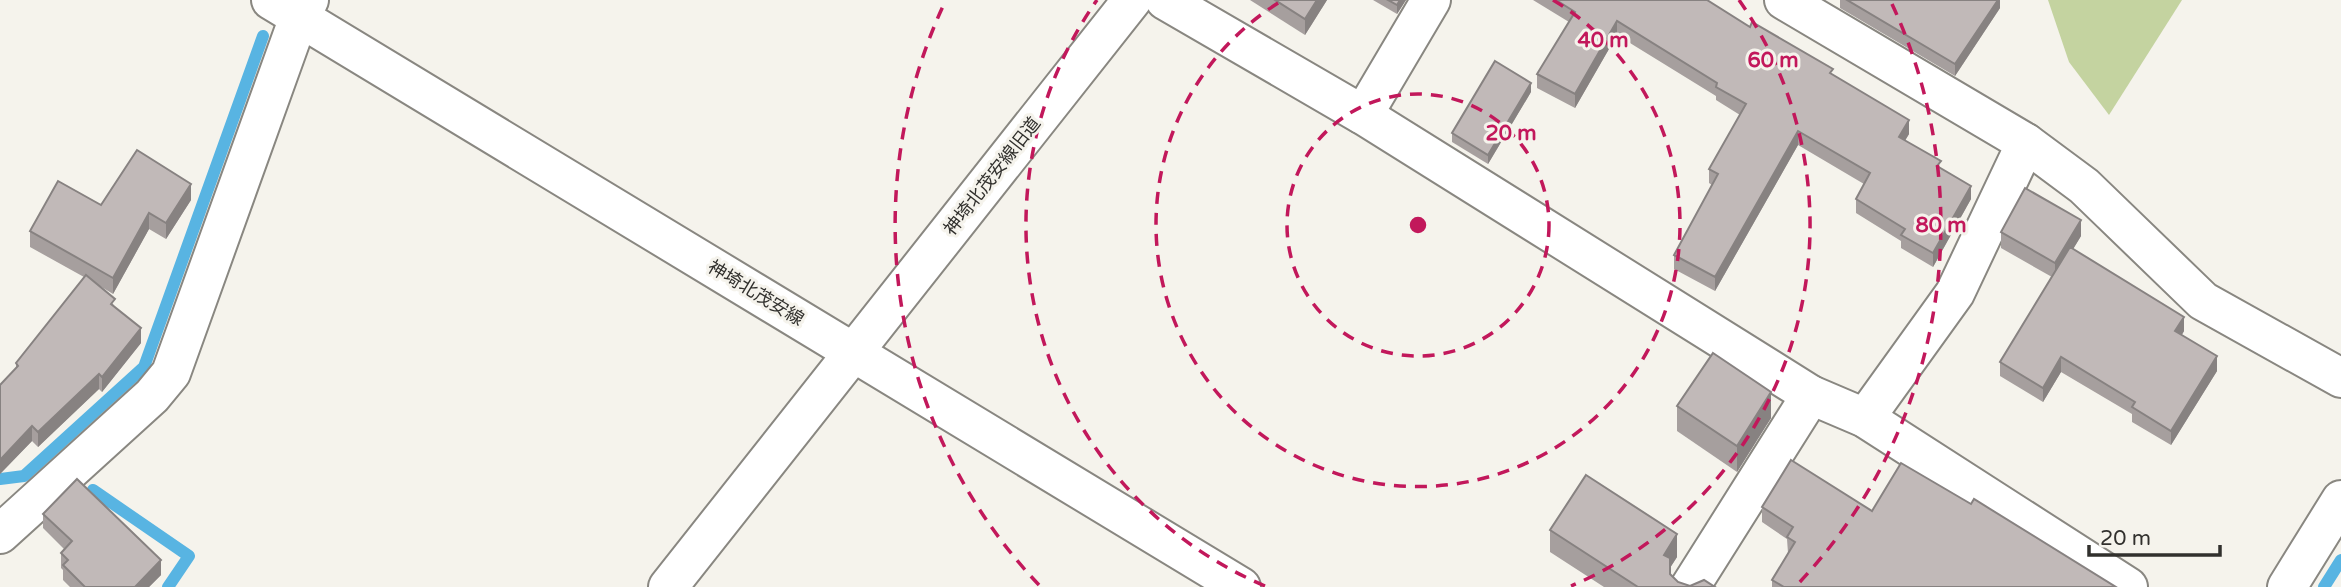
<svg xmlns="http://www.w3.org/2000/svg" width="2341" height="587" font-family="'Varela Round','Noto Sans JP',sans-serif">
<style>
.green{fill:#c4d3a0}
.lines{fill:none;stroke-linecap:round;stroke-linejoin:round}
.stream{stroke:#58b4e2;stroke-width:12}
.minor-casing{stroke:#898781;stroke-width:42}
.tertiary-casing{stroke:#898781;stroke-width:42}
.secondary-casing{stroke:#898781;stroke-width:42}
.minor{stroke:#fff;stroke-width:38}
.tertiary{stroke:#fff;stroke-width:38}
.secondary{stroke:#fff;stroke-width:38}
.wall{fill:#a69f9e}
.shaded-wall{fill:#878281}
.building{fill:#c1b9b8;stroke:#878281;stroke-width:2}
.ring{fill:none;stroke:#c2185b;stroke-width:3.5;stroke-dasharray:12 9}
.labels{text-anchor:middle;stroke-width:6;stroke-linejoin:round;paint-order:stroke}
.street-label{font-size:18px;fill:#31302d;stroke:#f5f3ec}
.centre{fill:#c2185b;stroke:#f5f3ec;stroke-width:3.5}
.ring-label{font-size:21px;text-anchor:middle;font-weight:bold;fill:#c2185b;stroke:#f5f3ec;stroke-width:6;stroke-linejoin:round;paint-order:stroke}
</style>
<rect width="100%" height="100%" fill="#f5f3ec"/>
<polygon class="green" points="2048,0 2182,0 2109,115 2069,62"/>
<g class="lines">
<g class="stream">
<polyline points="0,479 24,476 144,367 263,36"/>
<polyline points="93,490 189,556 168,587"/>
<polyline points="2324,587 2341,560"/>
</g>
<g class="minor-casing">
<g id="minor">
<polyline points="1165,0 1363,115 1811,395 1865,418 2128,587"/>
<polyline points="1784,0 2026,143 1955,293 1865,418"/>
<polyline points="1363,115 1431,0"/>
<polyline points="2026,143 2084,186 2203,301 2341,378"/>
<polyline points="0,534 152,396 171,373 299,17 309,0"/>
<polyline points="1690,587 1811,395"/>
<polyline points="2287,587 2341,500"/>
</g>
</g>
<g class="tertiary-casing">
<polyline id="tertiary" points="668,587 1132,0"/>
</g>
<g class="secondary-casing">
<polyline id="secondary" points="271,0 1241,587"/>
</g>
<use href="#minor" class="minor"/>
<use href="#tertiary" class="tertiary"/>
<use href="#secondary" class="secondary"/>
</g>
<g class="wall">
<polygon points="1250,0 1327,0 1305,35"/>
<polygon points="1373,0 1406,0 1397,14"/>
<polygon points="1533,0 1707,0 1750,27 1833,75 1909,134 1905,140 1941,168 1971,199 1933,267 1901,248 1901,241 1856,213 1856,199 1864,184 1798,145 1715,291 1674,269 1674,255 1712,185 1709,183 1709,169 1740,115 1716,100 1716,96 1617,35 1575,108 1537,88 1537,74 1569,22"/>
<polygon points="1840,0 2000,0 2000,8 1955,76 1840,8"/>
<polygon points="1531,92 1488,164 1452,142 1452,133"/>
<polygon points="191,200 166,239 149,229 113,294 100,286 141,343 102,392 99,389 38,447 32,441 0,474 0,385 16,369 16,363 84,277 30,247 30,231 101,205"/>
<polygon points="2001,232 2081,236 2073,249 2184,331 2182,335 2217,371 2171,445 2132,422 2132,414 2061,372 2043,402 2000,376 2000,362 2052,277 2001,248"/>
<polygon points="1677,406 1771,418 1737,472 1677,431"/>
<polygon points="1971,504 2116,587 1772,587 1772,580 1788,553 1787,539 1762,522 1762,507 1872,511"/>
<polygon points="43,514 161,575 149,587 70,587 63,580 63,570 61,568 61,553 64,549 43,528"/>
<polygon points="1550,530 1677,557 1670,568 1670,574 1678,582 1690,586 1715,587 1604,587 1550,552"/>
</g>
<g class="shaded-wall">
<polygon points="1317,0 1327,0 1305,35 1305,19"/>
<polygon points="1400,0 1406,0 1397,14 1397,5"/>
<polygon points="1998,0 2000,0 2000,8 1955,76 1955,64"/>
<polygon points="1617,21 1617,35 1575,108 1575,94"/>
<polygon points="1531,83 1531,92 1488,164 1488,155"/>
<polygon points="1909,120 1909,134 1899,151 1899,137"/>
<polygon points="1798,131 1798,145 1715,291 1715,277"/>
<polygon points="191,184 191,200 166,239 166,223"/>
<polygon points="1971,186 1971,199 1933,267 1933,253"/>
<polygon points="149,213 149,229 113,294 113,278"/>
<polygon points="2081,220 2081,236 2055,279 2055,263"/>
<polygon points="2184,317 2184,331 2175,345 2175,331"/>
<polygon points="141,328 141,343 102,392 102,377"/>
<polygon points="2217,356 2217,371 2171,445 2171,431"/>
<polygon points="2061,357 2061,372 2043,402 2043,388"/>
<polygon points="99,374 99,389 38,447 38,432"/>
<polygon points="1771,392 1771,418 1737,472 1737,446"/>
<polygon points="32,426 32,441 0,474 0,460"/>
<polygon points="1677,534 1677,557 1664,577 1664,555"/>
<polygon points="161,560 161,575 149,587 135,587"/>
</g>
<g class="building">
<polygon points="1275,0 1317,0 1305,19"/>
<polygon points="1388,0 1400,0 1397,5"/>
<polygon points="1556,0 1707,0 1750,27 1752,22 1833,69 1830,73 1909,120 1899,137 1941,161 1937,166 1971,186 1933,253 1901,235 1905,229 1856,199 1870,173 1798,131 1715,277 1674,255 1718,174 1709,169 1746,104 1716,87 1717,83 1617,21 1575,94 1537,74 1575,12"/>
<polygon points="1847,0 1998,0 1955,64"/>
<polygon points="1495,61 1531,83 1488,155 1452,133"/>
<polygon points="137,150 191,184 166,223 149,213 113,278 30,231 58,181 101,205"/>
<polygon points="2025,188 2081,220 2055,263 2001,232"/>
<polygon points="2070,247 2184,317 2175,331 2217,356 2171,431 2132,407 2135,402 2061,357 2043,388 2000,362"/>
<polygon points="86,275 115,299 111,304 141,328 102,377 99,374 38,432 32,426 0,460 0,385 18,366 16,363"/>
<polygon points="1713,353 1771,392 1737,446 1677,406"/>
<polygon points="1791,460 1872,511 1901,463 1971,504 1974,499 2116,587 1784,587 1772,580 1795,542 1787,537 1793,527 1762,507"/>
<polygon points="1586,475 1677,534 1664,555 1670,558 1670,574 1678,582 1690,586 1704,580 1715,587 1638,587 1550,530"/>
<polygon points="77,479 161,560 135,587 85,587 63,565 68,560 61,553 72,541 43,514"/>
</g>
<g class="ring">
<circle cx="1418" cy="225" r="131"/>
<path d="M1553 0A262 262 0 1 1 1283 0"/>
<path d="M1265 586A392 392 0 0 1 1097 0M1739 0A392 392 0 0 1 1571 586"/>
<path d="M1039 585A523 523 0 0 1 944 4M1892 4A523 523 0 0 1 1797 585"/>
</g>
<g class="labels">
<g class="street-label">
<text transform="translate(992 176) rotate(-52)" y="6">神埼北茂安線旧道</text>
<text transform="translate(756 293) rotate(31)" y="6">神埼北茂安線</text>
</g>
</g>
<circle cx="1418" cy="225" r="10" class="centre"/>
<g class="ring-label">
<text x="1603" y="47">40 m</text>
<text x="1773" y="67">60 m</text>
<text x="1511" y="140">20 m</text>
<text x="1941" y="232">80 m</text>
</g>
<path d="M2089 545v10h131v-10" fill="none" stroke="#31302d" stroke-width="3.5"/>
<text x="2100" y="545" font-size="21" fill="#31302d" stroke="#f5f3ec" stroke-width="5" paint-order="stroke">20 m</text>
</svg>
